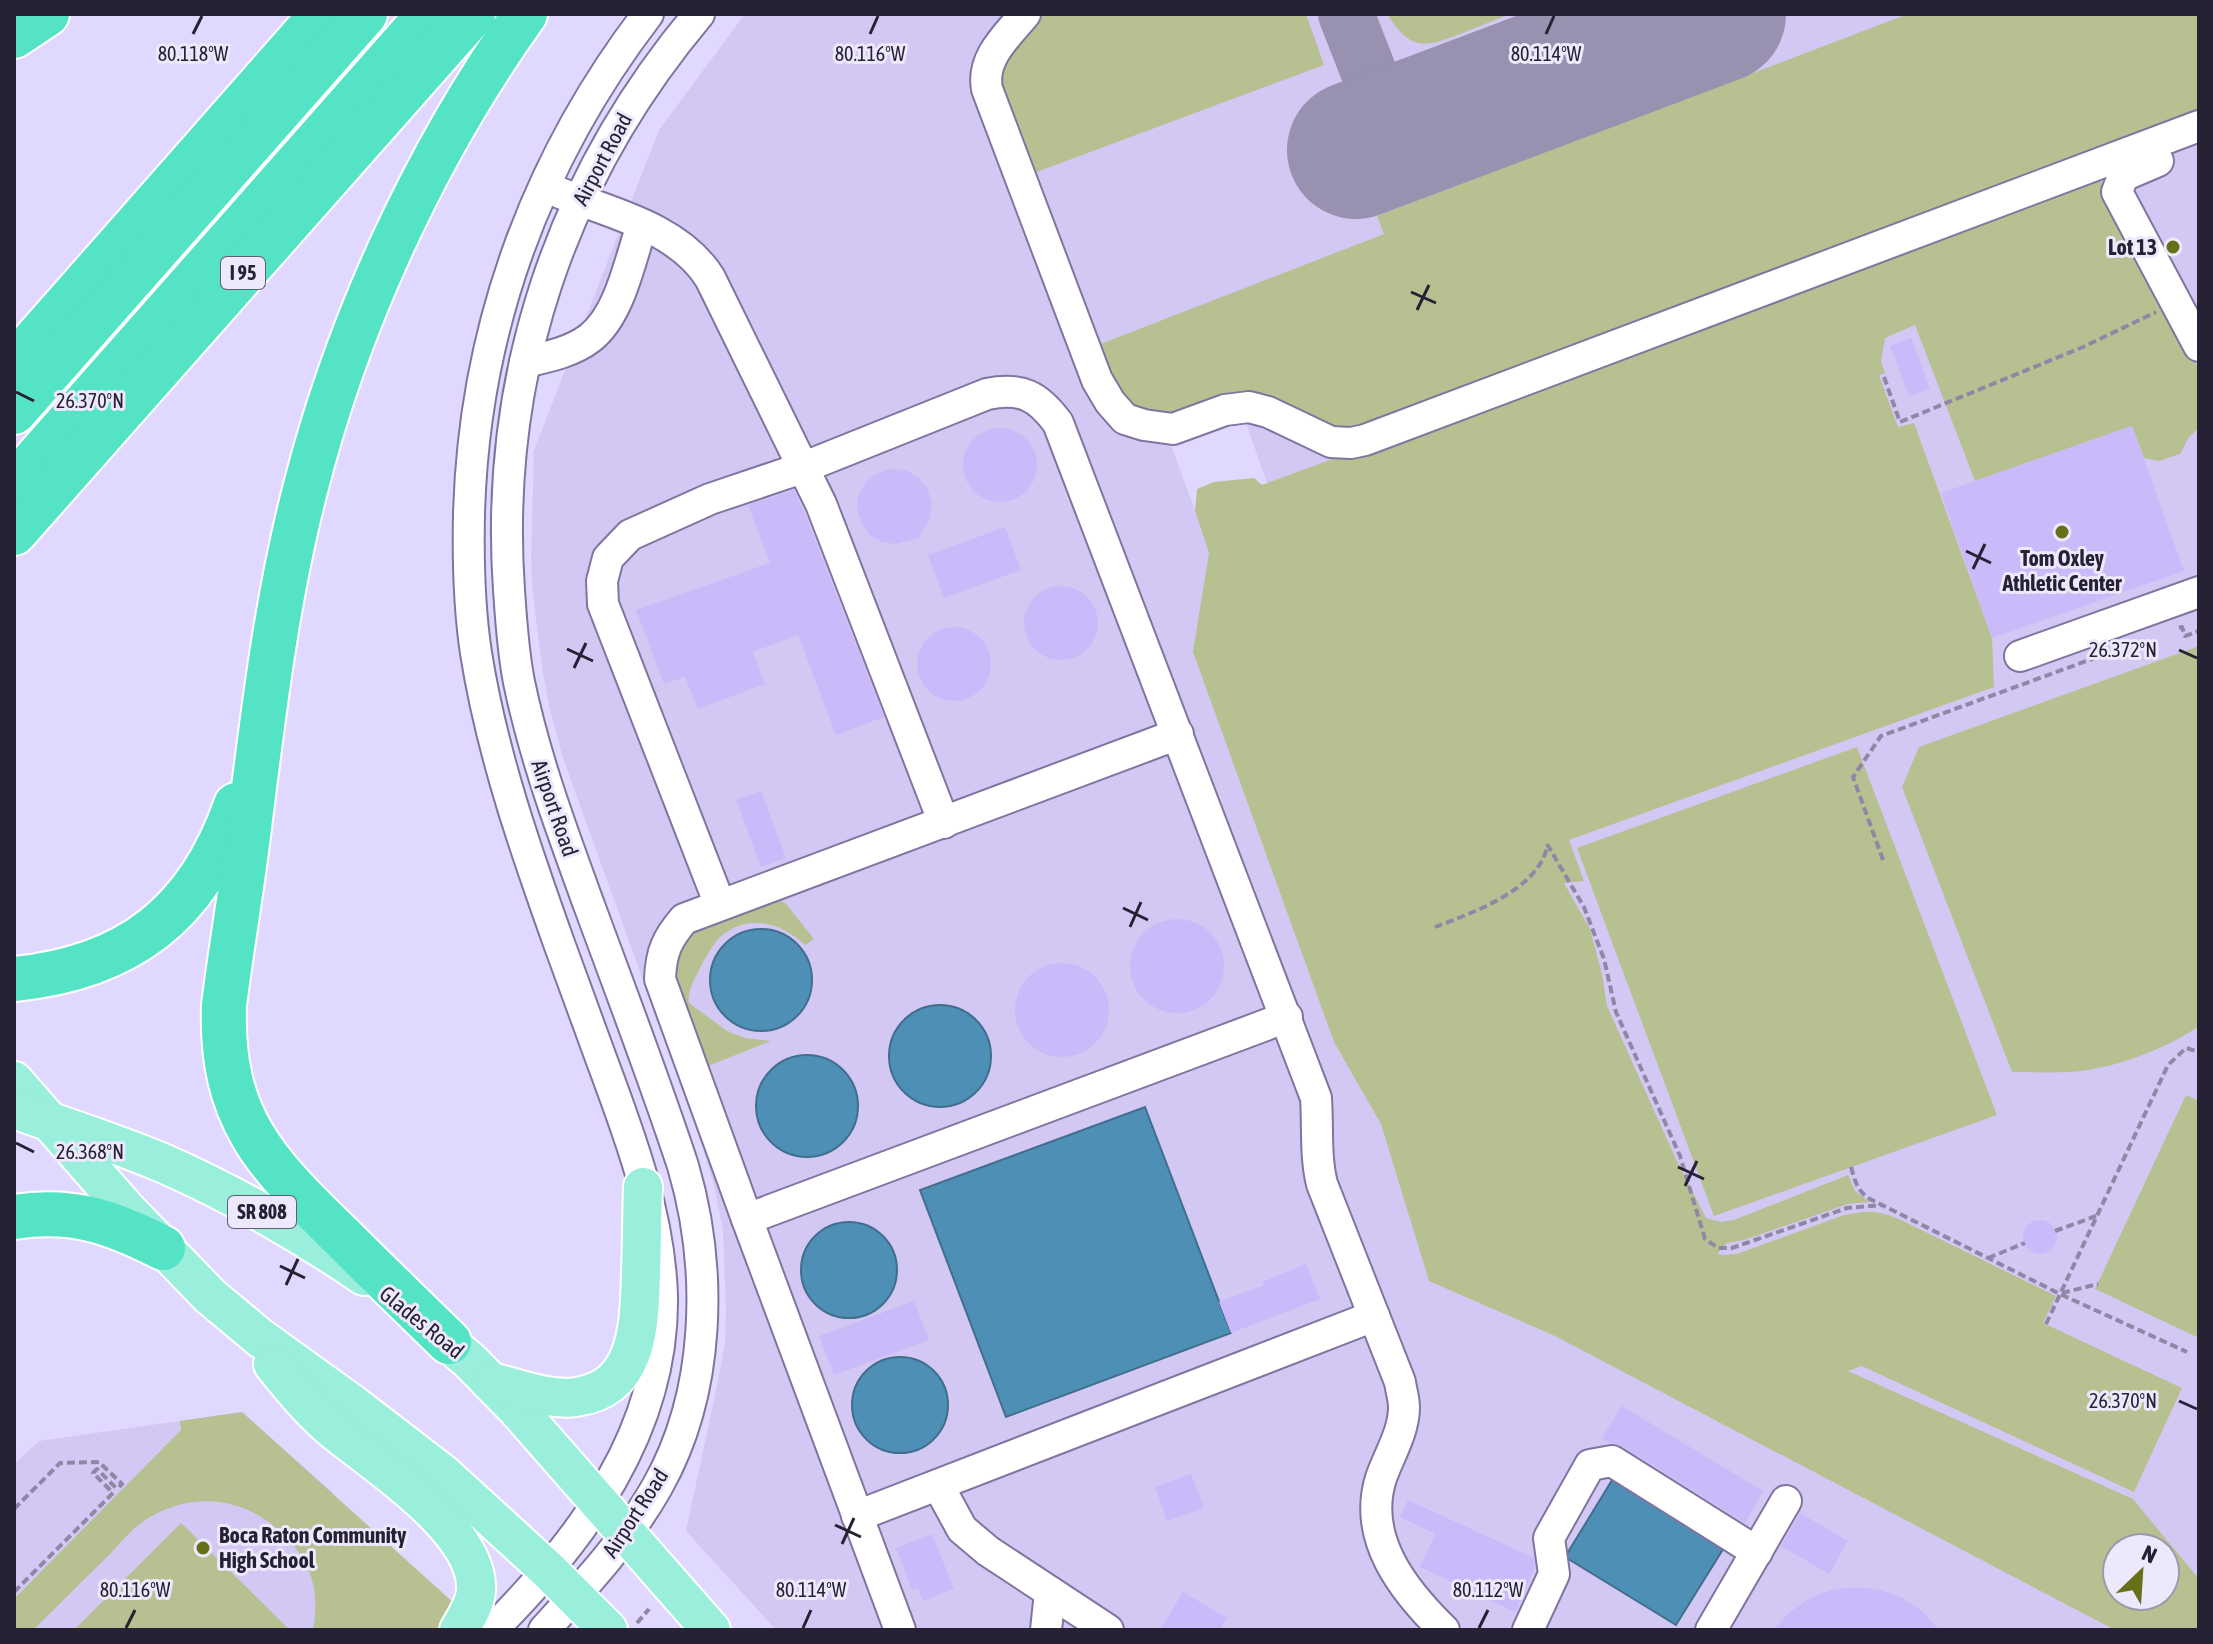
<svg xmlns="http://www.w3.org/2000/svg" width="2213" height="1644" font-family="'Asap Condensed',sans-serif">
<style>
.built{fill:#d3c8f3;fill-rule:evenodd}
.green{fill:#b7c091;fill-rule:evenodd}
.water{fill:#4e8fb5;stroke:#426e8e;stroke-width:2}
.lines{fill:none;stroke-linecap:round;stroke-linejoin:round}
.taxiway{stroke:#9891b0;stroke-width:56}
.runway{stroke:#9891b0;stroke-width:138}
.building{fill:#cbbaf9}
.minor-casing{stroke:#8074a0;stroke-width:34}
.major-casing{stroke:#fff;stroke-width:42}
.highway-casing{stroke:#fff;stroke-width:48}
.path{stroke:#8f87a5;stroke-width:4;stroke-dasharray:8 4;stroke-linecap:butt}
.minor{stroke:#fff;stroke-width:30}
.major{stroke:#99eedc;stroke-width:38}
.highway{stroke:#55e3c5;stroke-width:44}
.ticks{fill:none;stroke:#262133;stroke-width:3}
.poi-dot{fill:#657019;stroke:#ede8fc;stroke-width:3}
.labels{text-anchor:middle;stroke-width:6;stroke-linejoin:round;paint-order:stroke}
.shield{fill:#ede8fc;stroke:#625d6f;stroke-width:2}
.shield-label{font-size:20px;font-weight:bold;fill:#262133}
.street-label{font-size:22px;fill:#262133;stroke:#ede8fc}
.poi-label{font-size:22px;font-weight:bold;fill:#262133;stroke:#ede8fc;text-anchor:end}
.ticks-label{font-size:20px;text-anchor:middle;fill:#262133;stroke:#ede8fc;stroke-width:6;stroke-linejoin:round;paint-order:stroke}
</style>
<rect width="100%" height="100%" fill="#e1d8ff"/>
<g class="built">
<path d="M745,14H2199V1630H776L686,1531L720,1371L725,1341L726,1311L723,1231L714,1186L701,1142L562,755L549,706L542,668L533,594L531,560L534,450L659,130ZM1232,418L1246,423L1267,483L1195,510L1169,440ZM2117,1548H2165V1596H2117Z"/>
<polygon points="242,1412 331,1491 441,1630 14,1630 14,1464 39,1441"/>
</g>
<g class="green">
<polygon points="1031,14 1306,14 1324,65 1026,176 992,89"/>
<path d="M1387,14H1511C1495,20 1479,26 1463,33C1425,47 1412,53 1387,14Z"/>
<polygon points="1908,14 2199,14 2199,126 1365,440 1268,412 1144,425 1085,350 1384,234 1377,216"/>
<path d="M2095,170L2163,305L2199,370V428L2189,437L2180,454L2159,461L2144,458L2132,426L1975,481L1915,325L1885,338L1881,361L1885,373L1879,375L1898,427L1914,423L1992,638L1994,687L1569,840L1584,881L1564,883L1590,929L1602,974L1607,1006L1675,1157L1706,1218L1721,1222L1734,1220L1848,1175L1855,1191L1870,1202L1848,1204L1744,1240L1727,1243L1717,1254L1723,1255L1737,1254L1844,1215C1867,1210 1877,1210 1899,1219L2056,1296L2043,1323L2182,1388L2134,1492L1862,1366L1848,1371L2133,1499L2199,1579V1630H2115L1555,1336L1429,1281L1381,1124L1334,1042L1193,652L1209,553L1195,510L1197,489L1214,482L1254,478L1262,485L1548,380ZM2117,1548H2165V1596H2117Z"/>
<path d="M2199,646V1026C2165,1050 2110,1070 2069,1072C2050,1073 2031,1072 2012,1072L1902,787L1919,747Z"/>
<polygon points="1857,747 1997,1115 1714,1216 1577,848"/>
<path d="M774,897L786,904L814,939L805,945C783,924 752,914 725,933C714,941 707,955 700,968C695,979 687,990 689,1003L727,1031L745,1038L771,1041L703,1068L675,991L672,959L689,932Z"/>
<polygon points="2186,1095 2199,1101 2199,1338 2095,1289"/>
<path d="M242,1412L455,1604L441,1630H313C320,1592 312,1563 285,1536C245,1495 188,1490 141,1523C129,1532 118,1546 107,1557C82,1581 58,1606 33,1630H14V1599L181,1430L180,1421Z"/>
<polygon points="181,1523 290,1630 74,1630"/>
</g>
<g class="water">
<circle cx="761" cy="980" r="51"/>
<circle cx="940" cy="1056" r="51"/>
<circle cx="807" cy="1106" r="51"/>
<polygon points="1145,1107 1231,1333 1006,1417 920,1190"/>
<circle cx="849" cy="1270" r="48"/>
<circle cx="900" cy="1405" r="48"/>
<polygon points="1614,1477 1725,1546 1676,1625 1565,1557"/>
</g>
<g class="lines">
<g class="taxiway">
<polyline points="1346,14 1373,83 1386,100 1405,109 1425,112 1473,106"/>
<path d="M1628,14C1646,26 1663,26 1685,26"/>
</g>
<polyline class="runway" points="1356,150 1717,14"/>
</g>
<g class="building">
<polygon points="1911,338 1930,389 1909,396 1890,346"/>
<polygon points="2132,426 2184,571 1992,638 1941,493"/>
<circle cx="1000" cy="465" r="37"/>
<polygon points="890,469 905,470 918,477 927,488 932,503 930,518 919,538 896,544 882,542 870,535 862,524 857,510 858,496 865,483 876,474"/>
<polygon points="794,490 804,511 884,717 836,735 798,635 753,652 765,684 698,709 685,677 664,684 636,610 770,563 748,505"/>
<polygon points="1005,527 1021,570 944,598 928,555"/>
<circle cx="1061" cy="623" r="37"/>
<circle cx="954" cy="664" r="37"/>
<polygon points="761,791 786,858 761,867 736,800"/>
<circle cx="1177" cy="966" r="47"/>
<circle cx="1062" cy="1010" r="47"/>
<circle cx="2040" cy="1237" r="17"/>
<polygon points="1306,1264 1320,1299 1231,1333 1219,1302 1264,1285 1262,1282"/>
<polygon points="914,1301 929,1340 834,1375 819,1336"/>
<polygon points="1622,1406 1763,1491 1745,1523 1622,1446 1611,1443 1602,1438"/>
<polygon points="1191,1474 1204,1508 1167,1521 1155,1487"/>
<polygon points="1408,1500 1534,1558 1535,1568 1515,1612 1420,1567 1435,1534 1400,1517"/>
<polygon points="1800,1513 1848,1541 1829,1574 1781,1546"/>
<polygon points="932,1534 954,1589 923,1601 918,1588 912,1590 896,1548"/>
<polygon points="1856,1587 1880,1590 1903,1598 1923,1612 1939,1630 1773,1630 1790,1612 1810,1598 1832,1590"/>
<polygon points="1183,1592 1227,1618 1219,1630 1160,1630"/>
</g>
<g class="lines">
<g class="minor-casing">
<g id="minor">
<path d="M1025,14C1007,36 981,58 987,89L1097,380L1110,402L1125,419L1144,425L1173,429L1225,410L1249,407L1268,412L1331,442L1351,443L1365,440L2199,126"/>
<polyline points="2158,161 2123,176 2117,192 2199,346"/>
<path d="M560,193C611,213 679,228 710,278L821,504L944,823"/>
<path d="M525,362C547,357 572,352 590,338C620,315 630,260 642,225"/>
<polyline points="2020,656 2199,592"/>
<path d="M720,905L603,604L602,581L608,558L630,535L710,499L802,468L987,394C1022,387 1038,396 1058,423L1316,1098C1318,1127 1315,1156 1322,1184L1400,1382C1401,1390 1404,1399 1404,1407C1404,1432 1389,1455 1381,1478C1362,1538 1403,1590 1444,1630"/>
<polyline points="747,1219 1287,1017"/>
<polyline points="938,1485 962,1529 988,1551 1108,1630"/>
<polyline points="857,1516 1374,1316"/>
<path d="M492,1630C582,1540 664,1431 662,1297C660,1216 630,1136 602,1061C588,1023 574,985 560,946C526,851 492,754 476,653C469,607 468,561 469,514C474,330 536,160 648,14"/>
<path d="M544,1630C585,1585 627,1540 657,1487C711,1392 713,1268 683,1166C654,1078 621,992 589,905C562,831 535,759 519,682C513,652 511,620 509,590C494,376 561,178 699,14"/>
<path d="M900,1630L747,1219L660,979C661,952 667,939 684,919L1178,734"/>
<polyline points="1046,1630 1050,1592"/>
<polyline points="1528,1630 1554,1574 1549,1538 1590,1465 1612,1461 1757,1552"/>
<polyline points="1711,1630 1786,1501"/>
</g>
</g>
<g class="major-casing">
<g id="major">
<polyline points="14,1081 126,1209 210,1296 259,1337 352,1404 443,1474 548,1570 608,1630"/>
<path d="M14,1109C64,1127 116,1143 165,1164C235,1195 301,1233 364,1276"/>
<polyline points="426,1323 471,1362 517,1409 711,1630"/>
<path d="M273,1364C294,1390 314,1415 340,1435C381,1468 480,1532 476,1591C475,1605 466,1618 459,1630"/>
<path d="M491,1382C517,1388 549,1401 576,1397C640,1388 639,1324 641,1274C642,1245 642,1216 643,1187"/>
</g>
</g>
<g class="highway-casing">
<g id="highway">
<polyline points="14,36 47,14"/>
<polyline points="14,364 322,14"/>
<polyline points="14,412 365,14"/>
<polyline points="14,484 429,14"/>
<polyline points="14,533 473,14"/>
<path d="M14,979C128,968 198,914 236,805"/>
<path d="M14,1217C73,1208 112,1222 163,1248"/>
<path d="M449,1342C414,1308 379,1274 344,1239C267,1164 220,1120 224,1005C232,942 243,881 250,819C264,708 277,598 305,490C347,324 425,154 525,14"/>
</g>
</g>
<g class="path">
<polyline points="1884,377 1900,422 2083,347 2156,312"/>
<polyline points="2179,628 2182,627 2185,636 2199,631"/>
<polyline points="1547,844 1584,907 1604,959 1616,1012 1680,1156 1705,1239 1718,1248 1732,1248 1847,1208 1882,1205"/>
<polyline points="1883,860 1853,777 1881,736 2133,644"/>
<path d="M1435,927C1472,913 1538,890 1547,847"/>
<path d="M1851,1167C1855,1181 1857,1191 1870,1199L2060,1294L2187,1352"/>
<polyline points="2055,1231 2096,1216"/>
<polyline points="1988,1258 2025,1243"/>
<polyline points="2062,1293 2098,1284"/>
<polyline points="2046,1324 2168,1065 2186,1048 2199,1052"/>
<polyline points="14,1509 60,1463 99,1462 122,1484 117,1489"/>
<polyline points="14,1592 113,1493 93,1473 97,1469 117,1489"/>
<polyline points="637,1623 649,1609"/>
</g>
<use href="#minor" class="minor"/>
<use href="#major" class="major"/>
<use href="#highway" class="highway"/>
</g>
<path class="ticks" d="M193,34L202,16M870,34L878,16M1546,34L1554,16M1411,292L1436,303M1417,310L1429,285M16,392L34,401M1966,551L1991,563M1973,569L1985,544M567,649L593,661M2179,650L2197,658M574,668L586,643M1123,908L1148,920M1130,927L1141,902M16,1143L34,1152M1678,1167L1704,1179M1685,1186L1697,1161M280,1266L305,1278M286,1285L298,1259M2179,1401L2197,1409M835,1525L861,1537M842,1544L854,1518M126,1628L135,1610M803,1628L811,1610M1479,1628L1488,1610"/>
<g class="poi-dot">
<circle cx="2173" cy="247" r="8"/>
<circle cx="2062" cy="532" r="8"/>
<circle cx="203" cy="1548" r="8"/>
</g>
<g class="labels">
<g class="shield">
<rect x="221" y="257" width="44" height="32" rx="6"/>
<rect x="228" y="1196" width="68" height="32" rx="6"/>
</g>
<g class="shield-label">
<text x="243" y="280">I 95</text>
<text x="262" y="1219">SR 808</text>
</g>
<g class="street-label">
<text transform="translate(602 159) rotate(-62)" y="8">Airport Road</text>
<text transform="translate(555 808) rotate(71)" y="8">Airport Road</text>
<text transform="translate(422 1322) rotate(39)" y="8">Glades Road</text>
<text transform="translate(635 1513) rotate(-57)" y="8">Airport Road</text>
</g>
<g class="poi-label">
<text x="2157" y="255">Lot 13</text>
<text x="2062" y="566" text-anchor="middle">Tom Oxley<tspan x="2062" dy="25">Athletic Center</tspan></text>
<text x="219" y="1543" text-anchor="start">Boca Raton Community<tspan x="219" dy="25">High School</tspan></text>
</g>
</g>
<g class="ticks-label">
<text x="193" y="61">80.118°W</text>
<text x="870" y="61">80.116°W</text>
<text x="1546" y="61">80.114°W</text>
<text x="90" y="408">26.370°N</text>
<text x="2123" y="657">26.372°N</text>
<text x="90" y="1159">26.368°N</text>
<text x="2123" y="1408">26.370°N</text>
<text x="135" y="1597">80.116°W</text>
<text x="811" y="1597">80.114°W</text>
<text x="1488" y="1597">80.112°W</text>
</g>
<rect width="2213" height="1644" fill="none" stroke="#262133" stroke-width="32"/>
<g transform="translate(2141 1572) rotate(25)"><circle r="38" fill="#ede8fc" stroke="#9d98ac" stroke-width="2"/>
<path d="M0-6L14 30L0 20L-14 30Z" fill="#657019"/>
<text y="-12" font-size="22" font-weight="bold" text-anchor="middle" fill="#262133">N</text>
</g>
</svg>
